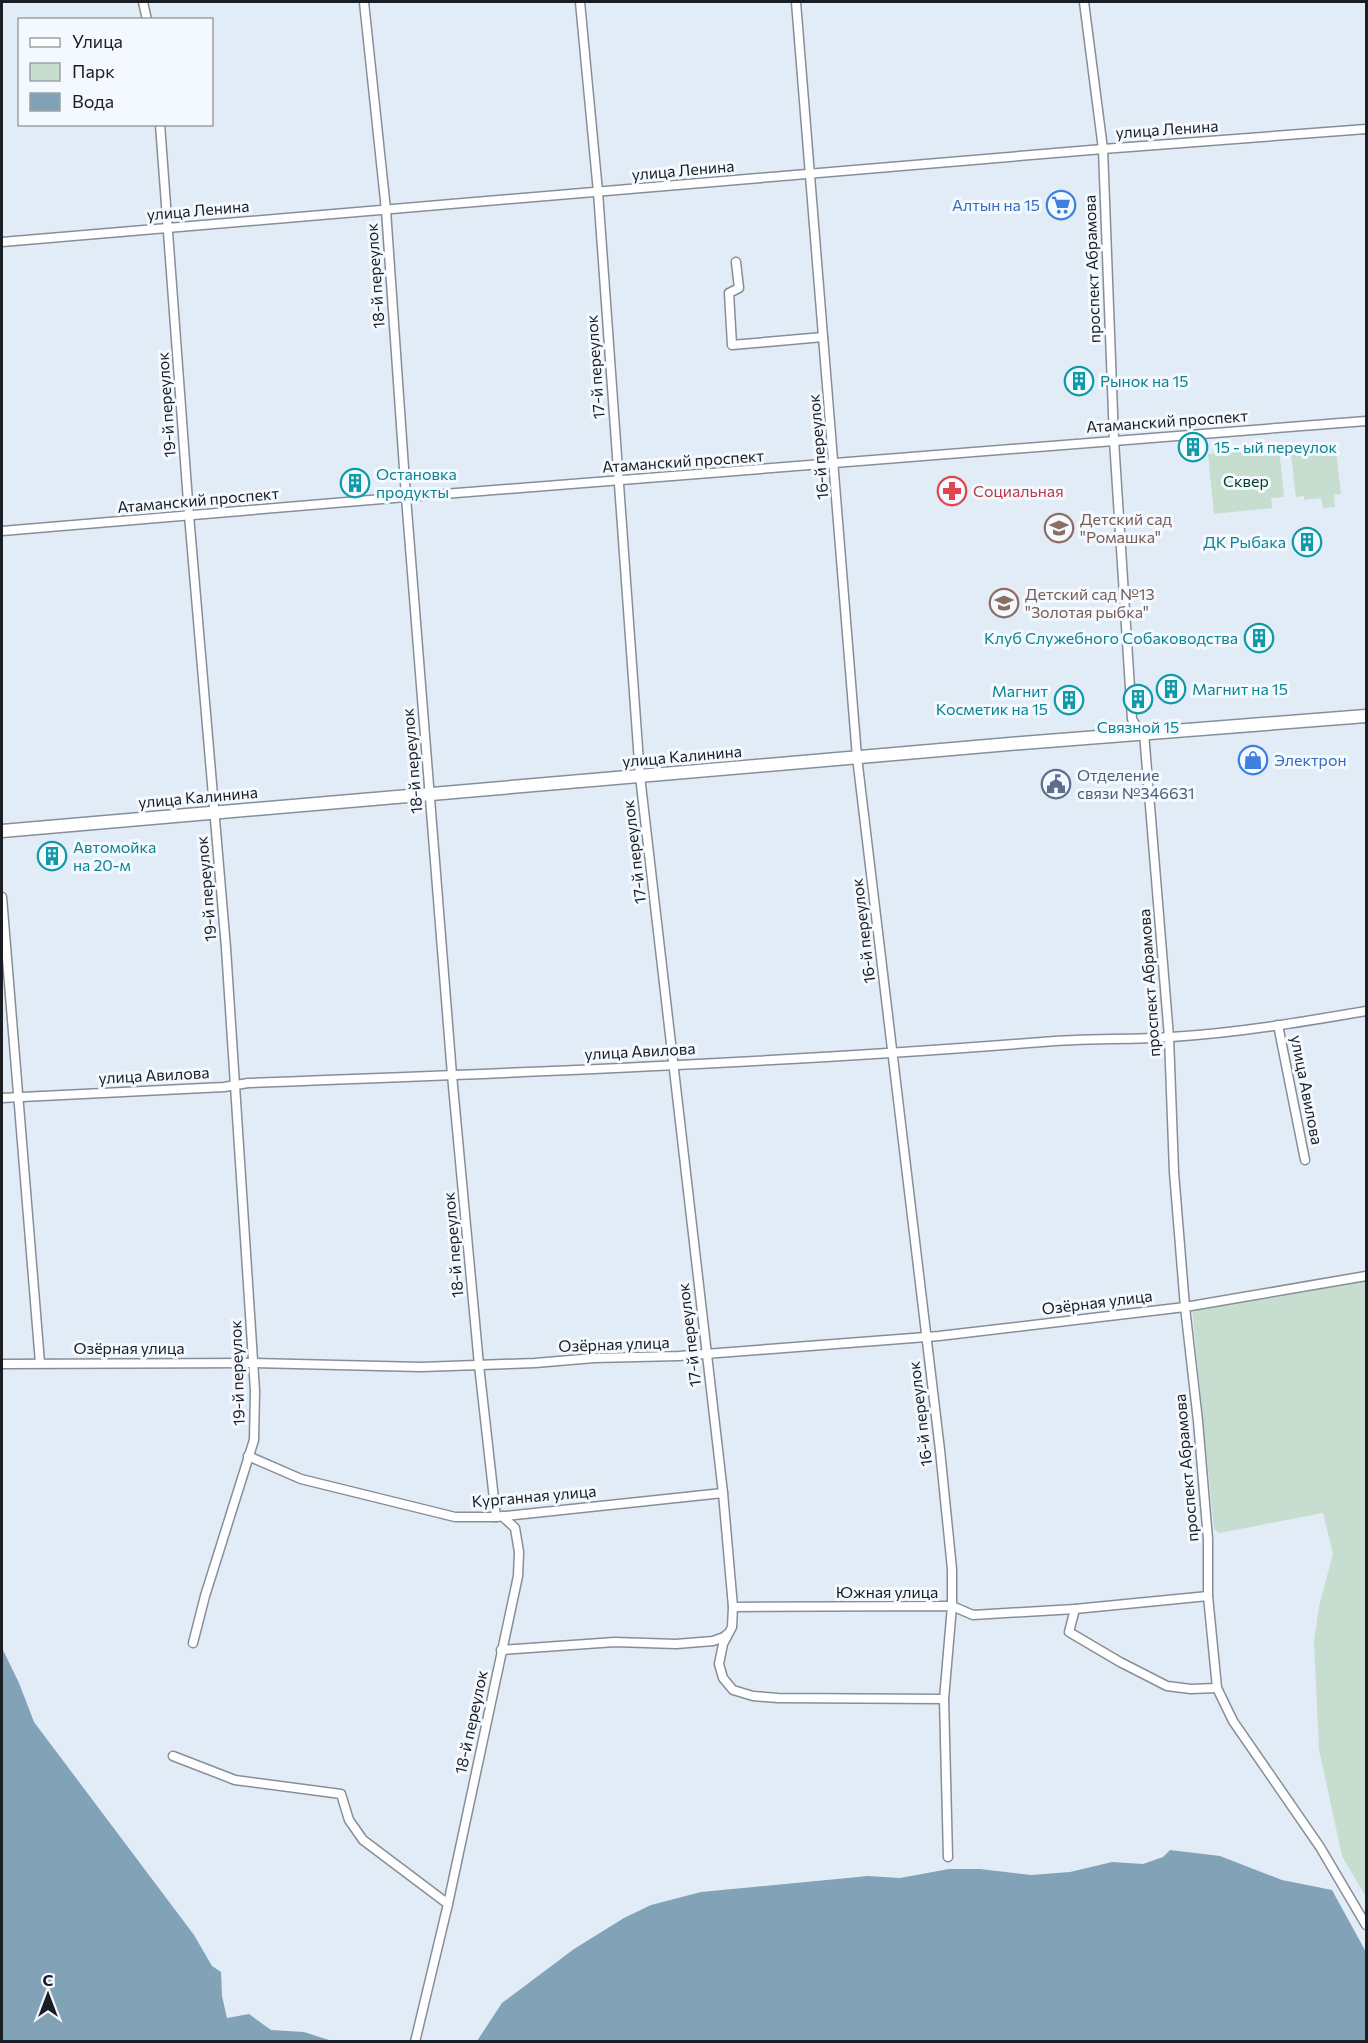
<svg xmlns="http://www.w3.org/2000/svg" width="1368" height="2043" font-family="Commissioner,sans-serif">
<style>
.green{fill:#c6ddcf}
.water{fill:#82a3b7}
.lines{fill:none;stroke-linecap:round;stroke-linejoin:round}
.minor-casing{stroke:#868f98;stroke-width:11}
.secondary-casing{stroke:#868f98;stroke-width:15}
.minor{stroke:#fff;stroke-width:8}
.secondary{stroke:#fff;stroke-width:12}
.labels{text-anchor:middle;stroke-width:6;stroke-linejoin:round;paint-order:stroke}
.street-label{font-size:16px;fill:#1a1d21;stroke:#f3f9ff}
.shop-label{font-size:16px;fill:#366cbe;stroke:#f3f9ff;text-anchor:end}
.culture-label{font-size:16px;fill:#0d838f;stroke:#f3f9ff;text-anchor:start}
.park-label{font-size:16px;fill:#003e24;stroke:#f3f9ff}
.health-label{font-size:16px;fill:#be3a42;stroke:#f3f9ff;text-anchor:start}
.education-label{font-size:16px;fill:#785e54;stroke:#f3f9ff;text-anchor:start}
.service-label{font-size:16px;fill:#4e5e75;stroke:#f3f9ff;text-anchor:start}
</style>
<rect width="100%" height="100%" fill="#e2ecf6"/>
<g class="green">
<polygon points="1335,442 1341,494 1334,495 1335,507 1323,508 1321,498 1304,500 1304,496 1296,497 1290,446"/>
<polygon points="1279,447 1284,497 1271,498 1272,508 1214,514 1208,454"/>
<polygon points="1366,1281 1366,1897 1342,1856 1319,1749 1314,1642 1319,1606 1333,1554 1323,1513 1219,1533 1214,1529 1192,1309"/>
</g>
<g class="water">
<polygon points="2,1648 19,1683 34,1722 194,1935 212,1966 221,1972 222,1996 227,2018 249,2014 271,2030 304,2032 329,2040 342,2041 2,2041"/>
<polygon points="1170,1850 1220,1856 1282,1880 1332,1890 1366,1952 1366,2041 477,2041 502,2003 574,1949 624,1918 651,1905 701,1892 868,1876 900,1878 949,1869 980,1869 1031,1875 1070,1872 1112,1862 1143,1864 1163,1857"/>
</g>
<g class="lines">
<g class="minor-casing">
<g id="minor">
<polyline points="143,2 147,20"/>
<polyline points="364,2 386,210 406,497 452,1075 479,1365 496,1517"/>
<polyline points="580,2 598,192 640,776 723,1493 733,1607 732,1627 723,1644 719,1664 723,1678 733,1690 753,1696 778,1698 944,1699"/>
<polyline points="796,2 857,757 940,1450 952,1569 952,1606 944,1699 948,1857"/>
<polyline points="1084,2 1103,149 1114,440 1132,719 1136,726 1144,733 1169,1037 1174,1172 1185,1307 1198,1421 1208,1539 1208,1596 1217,1688 1233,1721 1320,1847 1366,1925"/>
<polyline points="160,124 189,515 226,948 255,1391 254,1440 205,1596 193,1643"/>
<polyline points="2,242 1103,149 1366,129"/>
<polyline points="736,262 739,288 729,293 732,345 823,337"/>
<polyline points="2,531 406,497 1366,421"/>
<polyline points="2,897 40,1363"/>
<polyline points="1278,1025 1305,1160"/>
<path d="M2,1098L224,1087L248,1083C513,1073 778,1063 1042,1042C1085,1038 1128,1040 1171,1037C1237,1033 1302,1022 1366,1011"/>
<polyline points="2,1364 254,1363 421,1367 535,1363 594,1358 679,1356 939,1336 1185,1307 1366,1276"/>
<polyline points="248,1456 301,1479 455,1517 496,1517 723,1493"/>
<polyline points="733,1607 952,1606 973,1615 1075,1609 1208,1596"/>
<polyline points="1075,1609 1069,1632 1120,1662 1167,1686 1191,1689 1217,1688"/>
<polyline points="501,1650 615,1642 676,1644 713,1641 724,1637 726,1635"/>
<polyline points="173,1756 235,1780 341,1794 349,1820 363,1840 448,1904"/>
<polyline points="415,2042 448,1904 518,1576 519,1552 515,1528 502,1516"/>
</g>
</g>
<g class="secondary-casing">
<polyline id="secondary" points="2,831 1022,743 1366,716"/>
</g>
<use href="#minor" class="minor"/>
<use href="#secondary" class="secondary"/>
</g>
<defs>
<g id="supermarket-ring" transform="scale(1.5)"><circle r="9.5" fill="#f3f9ff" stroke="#3f7fe0" stroke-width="1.5"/><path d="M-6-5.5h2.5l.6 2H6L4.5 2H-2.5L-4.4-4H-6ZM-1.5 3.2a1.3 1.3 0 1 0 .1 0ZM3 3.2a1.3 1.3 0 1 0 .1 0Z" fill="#3f7fe0"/></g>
<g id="building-ring" transform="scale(1.5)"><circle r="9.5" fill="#f3f9ff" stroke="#0f9aa8" stroke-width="1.5"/><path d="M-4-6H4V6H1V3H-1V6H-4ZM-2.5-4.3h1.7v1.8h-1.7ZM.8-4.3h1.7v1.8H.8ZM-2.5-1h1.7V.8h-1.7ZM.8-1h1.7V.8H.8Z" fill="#0f9aa8"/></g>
<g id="pharmacy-ring" transform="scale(1.5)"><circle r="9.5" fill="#f3f9ff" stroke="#e0444e" stroke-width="1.5"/><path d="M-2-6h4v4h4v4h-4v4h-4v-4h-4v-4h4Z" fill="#e0444e"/></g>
<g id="school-ring" transform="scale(1.5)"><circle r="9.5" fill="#f3f9ff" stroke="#8d6e63" stroke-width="1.5"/><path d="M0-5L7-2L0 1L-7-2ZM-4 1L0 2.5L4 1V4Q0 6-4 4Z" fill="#8d6e63"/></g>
<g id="shop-ring" transform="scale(1.5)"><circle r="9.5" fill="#f3f9ff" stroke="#3f7fe0" stroke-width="1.5"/><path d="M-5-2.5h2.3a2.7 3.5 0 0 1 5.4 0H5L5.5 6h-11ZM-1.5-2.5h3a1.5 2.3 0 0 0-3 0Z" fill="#3f7fe0"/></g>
<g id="civic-ring" transform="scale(1.5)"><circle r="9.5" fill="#f3f9ff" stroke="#5c6f8a" stroke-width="1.5"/><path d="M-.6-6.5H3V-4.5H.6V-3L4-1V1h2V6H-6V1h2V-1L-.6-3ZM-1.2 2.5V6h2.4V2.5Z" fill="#5c6f8a"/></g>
</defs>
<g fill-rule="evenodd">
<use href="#supermarket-ring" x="1061" y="205"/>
<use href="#building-ring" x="1079" y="381"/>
<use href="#building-ring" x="1193" y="447"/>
<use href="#building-ring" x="355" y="483"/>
<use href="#pharmacy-ring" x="952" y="491"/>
<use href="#school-ring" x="1059" y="528"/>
<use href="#building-ring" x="1307" y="542"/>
<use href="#school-ring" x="1004" y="603"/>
<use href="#building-ring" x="1259" y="638"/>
<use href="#building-ring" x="1171" y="689"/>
<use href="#building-ring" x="1138" y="699"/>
<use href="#building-ring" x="1069" y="700"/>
<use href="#shop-ring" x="1253" y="760"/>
<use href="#civic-ring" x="1056" y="784"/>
<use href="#building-ring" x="52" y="856"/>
</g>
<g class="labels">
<g class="street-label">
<text transform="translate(1167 129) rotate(-4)" y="6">улица Ленина</text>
<text transform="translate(683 170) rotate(-5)" y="6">улица Ленина</text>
<text transform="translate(198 210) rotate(-5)" y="6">улица Ленина</text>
<text transform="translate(1092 269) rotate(-92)" y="6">проспект Абрамова</text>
<text transform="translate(375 276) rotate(-94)" y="6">18-й переулок</text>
<text transform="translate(595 367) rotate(-94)" y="6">17-й переулок</text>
<text transform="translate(166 405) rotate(-94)" y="6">19-й переулок</text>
<text transform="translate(1167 421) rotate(-4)" y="6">Атаманский проспект</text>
<text transform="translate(818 447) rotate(-95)" y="6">16-й переулок</text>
<text transform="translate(683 461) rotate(-4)" y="6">Атаманский проспект</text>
<text transform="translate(198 500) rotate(-5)" y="6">Атаманский проспект</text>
<text transform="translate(682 756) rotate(-5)" y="6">улица Калинина</text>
<text transform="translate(412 761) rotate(-95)" y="6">18-й переулок</text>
<text transform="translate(198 797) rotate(-5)" y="6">улица Калинина</text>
<text transform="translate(634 852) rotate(-97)" y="6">17-й переулок</text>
<text transform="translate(206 889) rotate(-95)" y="6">19-й переулок</text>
<text transform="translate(863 931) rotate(-97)" y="6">16-й переулок</text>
<text transform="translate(1149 983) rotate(-94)" y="6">проспект Абрамова</text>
<text transform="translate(640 1051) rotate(-3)" y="6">улица Авилова</text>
<text transform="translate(154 1075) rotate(-3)" y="6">улица Авилова</text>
<text transform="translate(1307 1090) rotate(79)" y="6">улица Авилова</text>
<text transform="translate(453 1245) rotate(-95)" y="6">18-й переулок</text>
<text transform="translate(1097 1302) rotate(-7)" y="6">Озёрная улица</text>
<text transform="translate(689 1335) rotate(-97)" y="6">17-й переулок</text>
<text transform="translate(614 1344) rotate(-2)" y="6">Озёрная улица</text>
<text x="129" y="1354">Озёрная улица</text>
<text transform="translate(237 1373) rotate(-92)" y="6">19-й переулок</text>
<text transform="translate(920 1414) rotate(-97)" y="6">16-й переулок</text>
<text transform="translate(1186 1468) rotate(-95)" y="6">проспект Абрамова</text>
<text transform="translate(534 1496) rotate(-5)" y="6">Курганная улица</text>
<text x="887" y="1598">Южная улица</text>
<text transform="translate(471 1722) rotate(-78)" y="6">18-й переулок</text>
</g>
<g class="shop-label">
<text x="1040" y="211">Алтын на 15</text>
<text x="1274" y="766" text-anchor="start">Электрон</text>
</g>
<g class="culture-label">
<text x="1100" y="387">Рынок на 15</text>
<text x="1214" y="453">15 - ый переулок</text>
<text x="376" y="480">Остановка<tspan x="376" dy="18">продукты</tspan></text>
<text x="1286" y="548" text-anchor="end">ДК Рыбака</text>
<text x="1238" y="644" text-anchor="end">Клуб Служебного Собаководства</text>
<text x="1192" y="695">Магнит на 15</text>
<text x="1048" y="697" text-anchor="end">Магнит<tspan x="1048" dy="18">Косметик на 15</tspan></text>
<text x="1138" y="733" text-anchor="middle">Связной 15</text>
<text x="73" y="853">Автомойка<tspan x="73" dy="18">на 20-м</tspan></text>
</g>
<g class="park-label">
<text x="1246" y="487">Сквер</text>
</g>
<g class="health-label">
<text x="973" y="497">Социальная</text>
</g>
<g class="education-label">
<text x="1080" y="525">Детский сад<tspan x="1080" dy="18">"Ромашка"</tspan></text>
<text x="1025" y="600">Детский сад №13<tspan x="1025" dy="18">"Золотая рыбка"</tspan></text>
</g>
<g class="service-label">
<text x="1077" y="781">Отделение<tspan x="1077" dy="18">связи №346631</tspan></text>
</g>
</g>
<rect width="1368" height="2043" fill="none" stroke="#1a1d21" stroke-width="6"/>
<rect x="18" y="18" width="195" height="108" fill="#f3f9ff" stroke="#9ca1a6" stroke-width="1.5"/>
<rect x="30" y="38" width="30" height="9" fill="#ffffff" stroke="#9ca1a6" stroke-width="1.5"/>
<text x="72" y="48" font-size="18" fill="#1a1d21">Улица</text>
<rect x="30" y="63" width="30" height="18" fill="#c6ddcf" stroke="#9ca1a6" stroke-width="1.5"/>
<text x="72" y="78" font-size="18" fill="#1a1d21">Парк</text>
<rect x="30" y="93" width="30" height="18" fill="#82a3b7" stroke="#9ca1a6" stroke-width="1.5"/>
<text x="72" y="108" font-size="18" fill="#1a1d21">Вода</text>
<g transform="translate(48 1995)" stroke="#f3f9ff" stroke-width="4.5" paint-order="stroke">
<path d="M0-4.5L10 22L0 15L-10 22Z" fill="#1a1d21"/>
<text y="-9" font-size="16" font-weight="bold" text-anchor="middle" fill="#1a1d21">С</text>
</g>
</svg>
